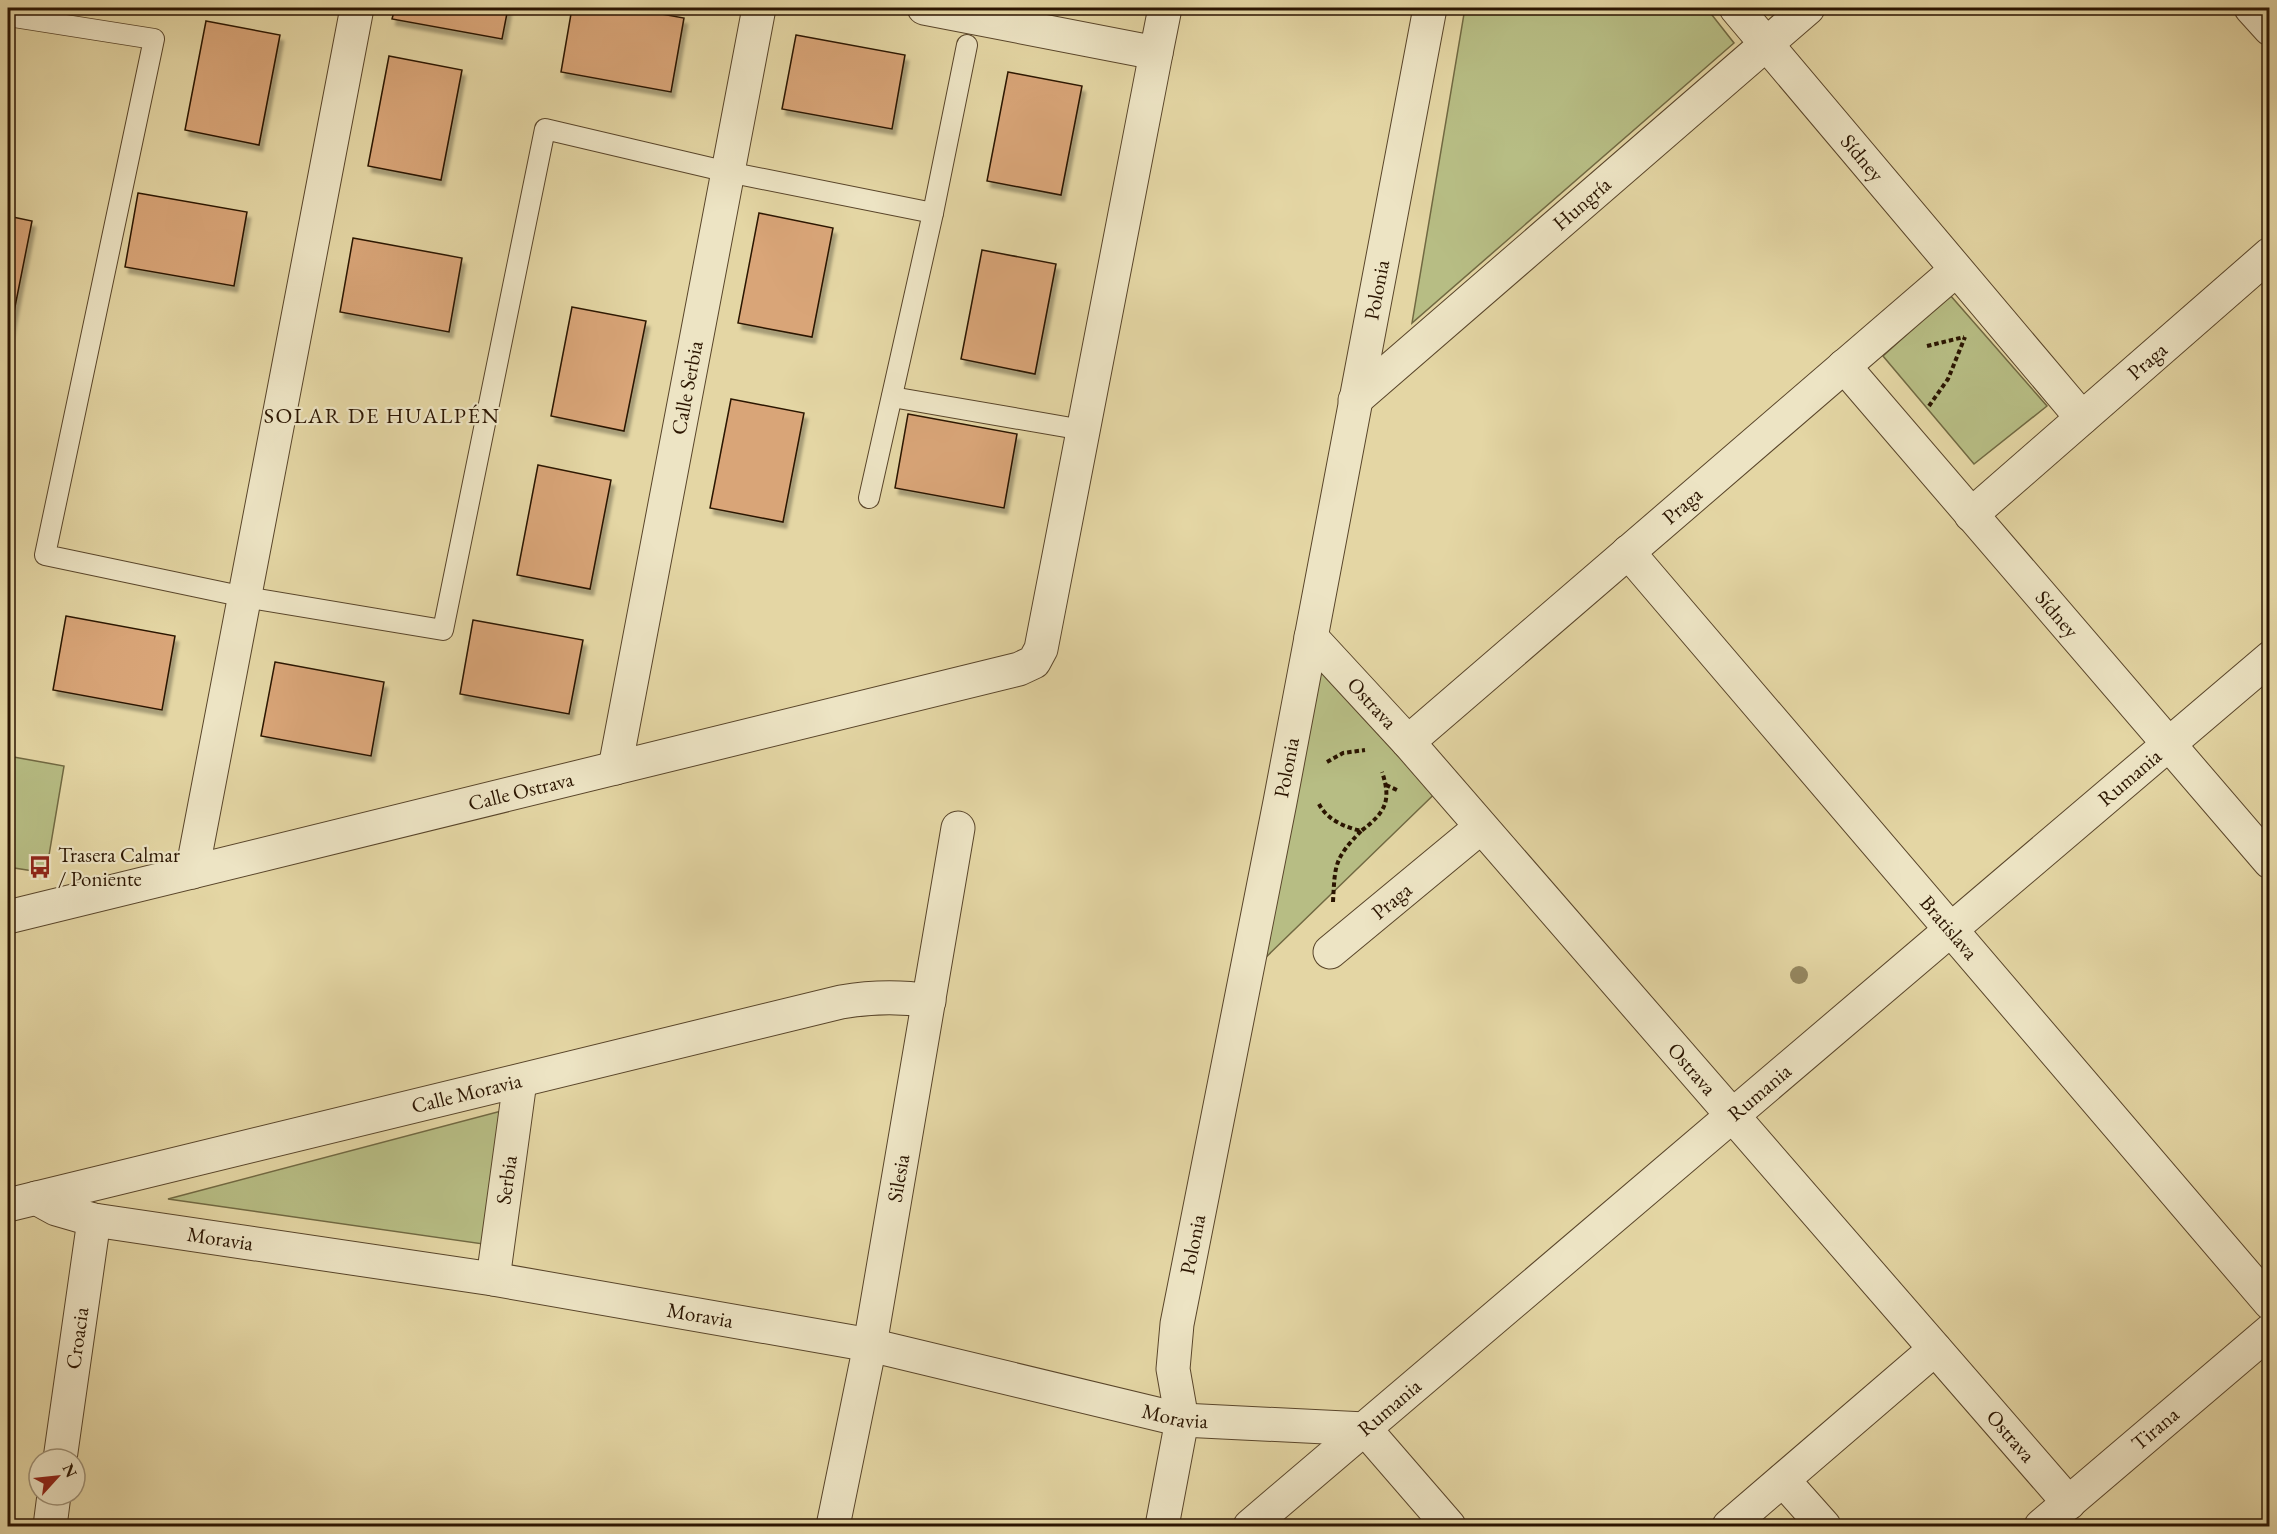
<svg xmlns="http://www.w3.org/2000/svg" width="2277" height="1534" font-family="'EB Garamond',serif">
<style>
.green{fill:#b7bd84;stroke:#716942;stroke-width:1.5}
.building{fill:#d9a578;stroke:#2b1501;stroke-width:1.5;filter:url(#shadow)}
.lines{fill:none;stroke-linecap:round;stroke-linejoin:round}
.service-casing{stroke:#59452a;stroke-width:22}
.minor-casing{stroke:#59452a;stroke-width:35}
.tertiary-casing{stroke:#59452a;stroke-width:35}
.path{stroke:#2b1501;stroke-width:4;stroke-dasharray:4.5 3;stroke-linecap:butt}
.service{stroke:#ede4c4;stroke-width:20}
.minor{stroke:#ede4c4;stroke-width:33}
.tertiary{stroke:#ede4c4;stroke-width:33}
.tree{fill:#958760}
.labels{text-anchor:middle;stroke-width:4.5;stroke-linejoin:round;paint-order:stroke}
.street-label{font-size:21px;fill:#2b1501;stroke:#ede4c4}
.poi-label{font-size:21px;fill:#2b1501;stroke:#ede4c4;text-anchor:start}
.neighbourhood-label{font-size:22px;letter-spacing:1.5px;fill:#2b1501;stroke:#ede4c4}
</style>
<defs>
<filter id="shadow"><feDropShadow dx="3.5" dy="6" stdDeviation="1.5" flood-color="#0004"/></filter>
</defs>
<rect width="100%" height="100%" fill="#e4d6a4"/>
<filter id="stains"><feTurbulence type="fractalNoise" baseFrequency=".00333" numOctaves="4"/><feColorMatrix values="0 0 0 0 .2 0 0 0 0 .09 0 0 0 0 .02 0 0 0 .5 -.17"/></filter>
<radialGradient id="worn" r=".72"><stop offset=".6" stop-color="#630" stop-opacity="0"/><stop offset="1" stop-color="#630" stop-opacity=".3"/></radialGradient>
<g class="green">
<polygon points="1465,8 1718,8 1712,15 1734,43 1412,323"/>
<polygon points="1950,295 2047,406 1974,464 1883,356"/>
<polygon points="1327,633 1452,777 1261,962"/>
<polygon points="8,756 64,766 46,873 8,867"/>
<polygon points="505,1110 483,1244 168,1199"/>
</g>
<g class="building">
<polygon points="395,8 508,8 502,39 392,19"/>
<polygon points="572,8 628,8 684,18 671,92 561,72"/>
<polygon points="206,21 280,35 259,145 185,130"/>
<polygon points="796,35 905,55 892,129 782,109"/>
<polygon points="389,56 462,70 441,180 368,166"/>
<polygon points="1008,72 1082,86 1061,195 987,181"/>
<polygon points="138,193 247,212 234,286 125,267"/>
<polygon points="759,213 833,228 812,337 738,323"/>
<polygon points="8,216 32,221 10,332 8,332"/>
<polygon points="353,238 462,258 449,332 340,312"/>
<polygon points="982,250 1056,264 1035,374 961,359"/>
<polygon points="572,307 646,321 624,431 551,416"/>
<polygon points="731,399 804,413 783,522 710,508"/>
<polygon points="908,414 1017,434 1004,508 895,488"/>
<polygon points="538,465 611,480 590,589 517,575"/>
<polygon points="66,616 175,636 162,710 53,690"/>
<polygon points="473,620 583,640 569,714 460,694"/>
<polygon points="275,662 384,682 371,756 261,736"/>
</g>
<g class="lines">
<g class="service-casing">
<g id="service">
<polyline points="8,16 154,39 45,555 245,597 443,630 545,129 728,172 933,213"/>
<polyline points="892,397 1083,430"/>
<polyline points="869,498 933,213 967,45"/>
</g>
</g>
<g class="minor-casing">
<g id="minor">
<path id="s1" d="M1736,8L2082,418"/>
<path id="s2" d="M1844,366L2270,862"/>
<path id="s3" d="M1355,400L1808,8"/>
<path id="s4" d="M1971,515L2270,254"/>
<path id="s5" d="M1628,552L2270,1303"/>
<path id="s6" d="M1311,637L1408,742L2069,1503"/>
<path id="s7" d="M1408,742L1956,270"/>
<path id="s8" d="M615,768L759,8"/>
<polyline points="192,872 357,8"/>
<path id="s9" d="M8,917L1019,669L1034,662L1041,649L1156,53"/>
<path id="s10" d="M1330,952L1481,827"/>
<path id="s11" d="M36,1198L56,1209L94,1220L493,1279L870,1345L1182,1420L1365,1429L1449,1526"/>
<path id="s12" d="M8,1205L841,1002C871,997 899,996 929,1001"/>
<path id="s13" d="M493,1279L520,1081"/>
<path id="s14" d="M60,1459L94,1220"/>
<polyline points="1783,1480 1824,1526"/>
<polyline points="50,1526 54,1495"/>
<path id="s15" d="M833,1526L870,1345L958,828"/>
<path id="s16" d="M1162,1526L1182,1420L1173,1369L1177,1324L1280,802L1430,8"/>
<path id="s17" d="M1250,1526L2270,658"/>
<polyline points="1729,1526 1935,1349"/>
<path id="s18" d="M2041,1526L2270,1331"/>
</g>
</g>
<g class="tertiary-casing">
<g id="tertiary">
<polyline points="924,8 1156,53 1165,8"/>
<polyline points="2251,8 2270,29"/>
</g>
</g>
<g class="path">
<polyline points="1927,346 1964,337"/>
<polyline points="1929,406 1948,379 1965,337"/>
<polyline points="1327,762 1343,753 1365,750"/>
<polyline points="1386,785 1399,791"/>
<path d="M1319,804C1327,820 1345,827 1361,831C1385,813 1392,801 1382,772"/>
<path d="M1333,902C1335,865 1334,859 1361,831"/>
</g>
<use href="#service" class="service"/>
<use href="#minor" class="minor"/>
<use href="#tertiary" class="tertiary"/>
</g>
<circle class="tree" cx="1799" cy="975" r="9"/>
<defs>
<g id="bus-bare" transform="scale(1.8)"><path d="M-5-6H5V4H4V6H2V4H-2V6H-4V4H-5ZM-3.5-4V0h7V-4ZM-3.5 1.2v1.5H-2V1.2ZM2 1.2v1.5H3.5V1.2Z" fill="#8f2418" stroke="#ede4c4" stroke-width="2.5" paint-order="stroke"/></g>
</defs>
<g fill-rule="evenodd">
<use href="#bus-bare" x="40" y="867"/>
</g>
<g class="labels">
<g class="street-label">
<text dy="7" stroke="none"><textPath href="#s1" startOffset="196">Sídney</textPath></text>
<text dy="7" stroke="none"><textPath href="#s3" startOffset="300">Hungría</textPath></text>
<text dy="7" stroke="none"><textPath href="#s16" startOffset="1258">Polonia</textPath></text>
<text dy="7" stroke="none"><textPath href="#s4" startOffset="234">Praga</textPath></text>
<text dy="7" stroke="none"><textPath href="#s8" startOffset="387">Calle Serbia</textPath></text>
<text dy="7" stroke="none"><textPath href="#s7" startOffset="362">Praga</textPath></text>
<text dy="7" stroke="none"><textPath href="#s2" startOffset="327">Sídney</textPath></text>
<text dy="7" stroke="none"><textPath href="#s6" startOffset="90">Ostrava</textPath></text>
<text dy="7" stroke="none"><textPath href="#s16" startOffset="772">Polonia</textPath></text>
<text dy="7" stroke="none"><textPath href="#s17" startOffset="1155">Rumania</textPath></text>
<text dy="7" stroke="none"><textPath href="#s9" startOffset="528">Calle Ostrava</textPath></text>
<text dy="7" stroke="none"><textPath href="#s10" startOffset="80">Praga</textPath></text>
<text dy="7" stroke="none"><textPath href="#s5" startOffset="494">Bratislava</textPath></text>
<text dy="7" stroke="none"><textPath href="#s6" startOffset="576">Ostrava</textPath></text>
<text dy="7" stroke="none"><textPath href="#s17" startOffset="669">Rumania</textPath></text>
<text dy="7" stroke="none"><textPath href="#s12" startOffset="472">Calle Moravia</textPath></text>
<text dy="7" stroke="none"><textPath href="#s15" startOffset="354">Silesia</textPath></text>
<text dy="7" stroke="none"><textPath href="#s13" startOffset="100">Serbia</textPath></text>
<text dy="7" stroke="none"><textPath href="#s11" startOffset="190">Moravia</textPath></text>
<text dy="7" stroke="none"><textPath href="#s16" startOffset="286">Polonia</textPath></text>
<text dy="7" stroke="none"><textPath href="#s11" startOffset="676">Moravia</textPath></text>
<text dy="7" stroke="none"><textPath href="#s14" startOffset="122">Croacia</textPath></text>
<text dy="7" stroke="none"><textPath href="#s17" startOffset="183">Rumania</textPath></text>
<text dy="7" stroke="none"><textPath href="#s11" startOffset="1162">Moravia</textPath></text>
<text dy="7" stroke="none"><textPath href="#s18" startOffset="150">Tirana</textPath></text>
<text dy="7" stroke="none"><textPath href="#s6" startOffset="1062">Ostrava</textPath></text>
</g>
<g class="poi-label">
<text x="58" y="862">Trasera Calmar<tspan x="58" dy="24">/ Poniente</tspan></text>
</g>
<g class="neighbourhood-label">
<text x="382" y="423">SOLAR DE HUALPÉN</text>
</g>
</g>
<rect width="2277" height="1534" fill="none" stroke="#e4d6a4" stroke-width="30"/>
<rect x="9" y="9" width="2259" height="1516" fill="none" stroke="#2b1501" stroke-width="3"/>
<rect x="15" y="15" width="2247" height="1504" fill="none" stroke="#2b1501" stroke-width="1.5"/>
<g transform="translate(57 1477) rotate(63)"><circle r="28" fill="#ede4c4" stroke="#9f9176" stroke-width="1.5"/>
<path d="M0-4.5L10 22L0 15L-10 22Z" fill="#8f2418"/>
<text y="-9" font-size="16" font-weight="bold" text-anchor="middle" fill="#2b1501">N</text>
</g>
<rect width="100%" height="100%" filter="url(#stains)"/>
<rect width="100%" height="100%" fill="url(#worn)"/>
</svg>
